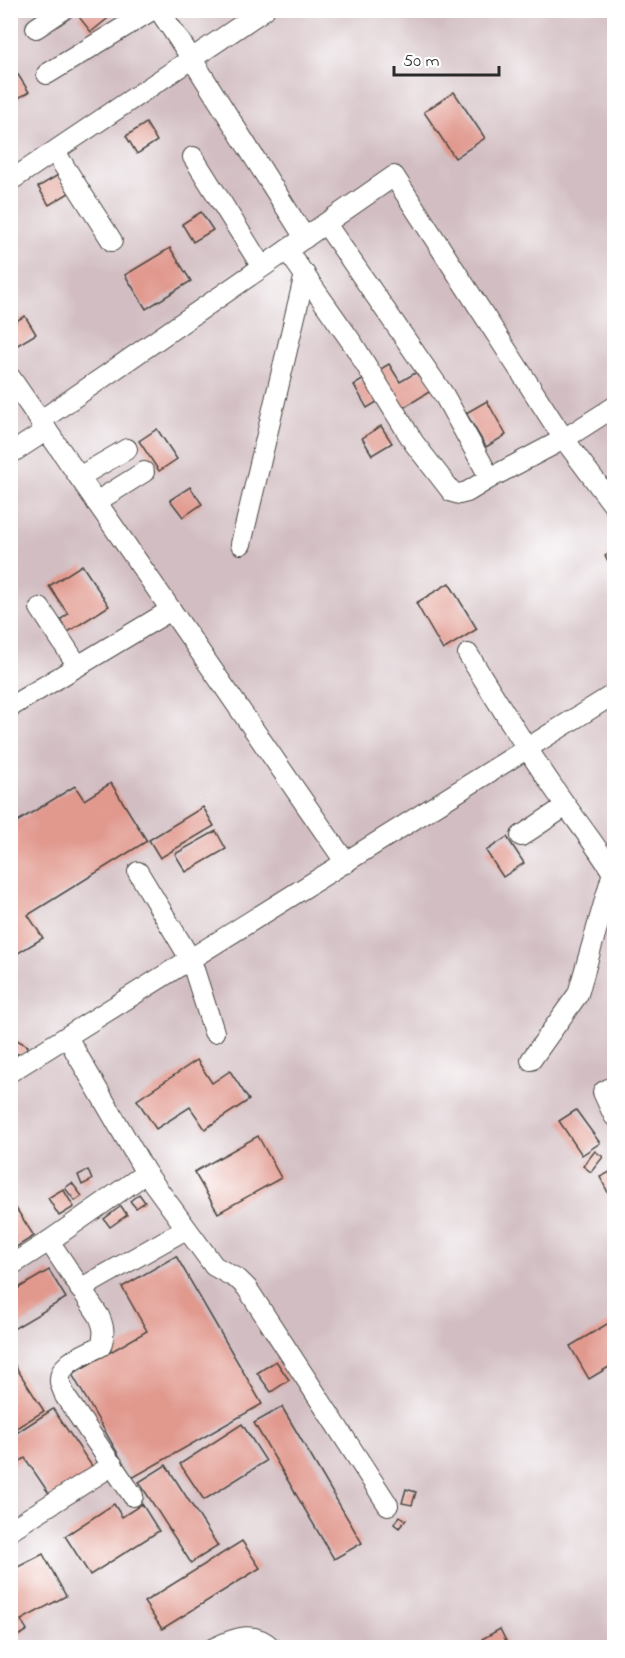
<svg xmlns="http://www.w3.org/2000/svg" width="625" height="1658" font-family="'Indie Flower',sans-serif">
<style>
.industrial{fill:#d2bec2}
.building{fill:#e1998e}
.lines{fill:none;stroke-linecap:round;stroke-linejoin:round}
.minor-casing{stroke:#494641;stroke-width:22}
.minor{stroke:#fff;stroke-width:20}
</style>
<rect width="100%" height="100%" fill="#fff"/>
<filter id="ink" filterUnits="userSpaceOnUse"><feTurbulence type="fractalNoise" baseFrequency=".0167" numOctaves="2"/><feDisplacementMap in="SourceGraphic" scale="12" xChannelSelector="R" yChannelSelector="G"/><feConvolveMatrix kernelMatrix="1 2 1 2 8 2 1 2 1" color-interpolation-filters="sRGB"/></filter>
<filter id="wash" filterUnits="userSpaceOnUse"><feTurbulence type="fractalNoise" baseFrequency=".008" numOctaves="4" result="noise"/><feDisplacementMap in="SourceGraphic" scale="24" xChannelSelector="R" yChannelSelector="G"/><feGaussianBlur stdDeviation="1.35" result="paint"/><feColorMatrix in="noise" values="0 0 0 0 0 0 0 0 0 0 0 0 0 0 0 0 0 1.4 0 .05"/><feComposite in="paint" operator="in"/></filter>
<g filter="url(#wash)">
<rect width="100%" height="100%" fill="#f1dcbb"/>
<rect class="industrial" x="11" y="11" width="603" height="1636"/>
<g id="blocks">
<g class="building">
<polygon points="88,10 118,10 91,32 79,17"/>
<polygon points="10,62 29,92 10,103"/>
<polygon points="454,92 485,138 455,158 424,112"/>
<polygon points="146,123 157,141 137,154 126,136"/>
<polygon points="58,175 69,193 49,205 38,187"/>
<polygon points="201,212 213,230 193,242 182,224"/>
<polygon points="170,248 191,281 146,309 125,275"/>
<polygon points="25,316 36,334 16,346 10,337 10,324"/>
<polygon points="389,364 400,382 422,369 434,389 390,416 380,400 367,408 354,385"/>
<polygon points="487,401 506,435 486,447 466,413"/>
<polygon points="381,426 392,443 372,455 362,438"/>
<polygon points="157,429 177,459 159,471 139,441"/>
<polygon points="190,487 202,504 183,517 170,500"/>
<polygon points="614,551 614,571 605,556"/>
<polygon points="82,565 109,606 68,632 60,620 68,614 49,586"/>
<polygon points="449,583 477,629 443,650 416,603"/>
<polygon points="111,783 147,841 28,915 43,938 10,958 10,826 75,786 84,800"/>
<polygon points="203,807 214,826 160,858 149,840"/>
<polygon points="216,831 226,849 186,872 175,854"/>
<polygon points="507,837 524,863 503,877 486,851"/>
<polygon points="17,1040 28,1046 22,1056 11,1051"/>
<polygon points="197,1060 212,1083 230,1071 249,1100 205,1129 190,1107 156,1129 137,1100"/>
<polygon points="576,1110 600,1143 582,1155 559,1121"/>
<polygon points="258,1136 281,1178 218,1213 194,1172"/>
<polygon points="595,1151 603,1157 591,1172 583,1166"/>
<polygon points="88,1170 92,1180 82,1185 78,1175"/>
<polygon points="614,1170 614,1204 600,1177"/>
<polygon points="72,1183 82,1196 75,1201 65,1188"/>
<polygon points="63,1189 74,1207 59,1216 48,1198"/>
<polygon points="139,1194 145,1202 136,1208 130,1201"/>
<polygon points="10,1199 34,1236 10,1251"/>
<polygon points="121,1206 127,1215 110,1227 104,1219"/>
<polygon points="176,1256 262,1404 132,1478 72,1374 147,1331 122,1287"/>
<polygon points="49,1270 66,1298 10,1331 10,1293"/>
<polygon points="612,1321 614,1325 614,1364 589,1379 570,1346"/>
<polygon points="10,1358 44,1411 10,1432"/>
<polygon points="276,1361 289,1380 271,1392 257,1373"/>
<polygon points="282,1407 362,1543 334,1559 254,1423"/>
<polygon points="53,1409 96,1472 54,1501 25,1458 10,1468 10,1437"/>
<polygon points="242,1424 266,1461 204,1500 180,1464"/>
<polygon points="166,1465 218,1546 191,1563 139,1482"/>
<polygon points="406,1489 416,1492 412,1505 402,1503"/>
<polygon points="114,1504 122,1517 142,1504 159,1531 90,1575 65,1536"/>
<polygon points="400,1516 406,1520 399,1528 394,1524"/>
<polygon points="242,1541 260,1568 162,1629 144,1602"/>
<polygon points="43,1554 66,1596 21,1620 27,1631 10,1640 10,1590 18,1586 10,1571"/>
<polygon points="500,1629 508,1645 504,1648 486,1648 482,1639"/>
</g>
</g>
</g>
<g filter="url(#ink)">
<use href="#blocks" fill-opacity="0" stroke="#494641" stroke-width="1.5"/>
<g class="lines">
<g class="minor-casing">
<g id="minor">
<polyline points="159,10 192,59 305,238"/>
<polyline points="36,28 63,10"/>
<polyline points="47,74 152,10"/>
<polyline points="55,152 112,241"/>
<polyline points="193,157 262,267"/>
<polyline points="10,181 264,10"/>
<polyline points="326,224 444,395 490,478"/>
<polyline points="287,250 353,344 414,443 452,492 459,494 467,492 490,478 564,439 614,407"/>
<polyline points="10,377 346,863"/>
<polyline points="40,421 394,176 564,439 614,506"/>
<polyline points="10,454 47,430"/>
<polyline points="79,477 127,449"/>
<polyline points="96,502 144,472"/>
<polyline points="241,544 305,274"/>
<polyline points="40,608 78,666"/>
<path d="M468,654C496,699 523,744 553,787C573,817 596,844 614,875"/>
<polyline points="10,707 171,610"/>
<polyline points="521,836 566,806"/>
<polyline points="138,872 191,960 214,1032"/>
<polyline points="531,1060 578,994 613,872"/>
<polyline points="10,1072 614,694"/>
<polyline points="614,1086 603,1092 614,1116"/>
<polyline points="146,1173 214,1266 239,1280 247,1288 388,1505"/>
<path d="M49,1241L99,1316C104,1327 105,1334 101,1346C86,1354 58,1362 60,1382C61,1387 64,1392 65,1396L133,1496"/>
<polyline points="10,1266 49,1241 146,1173 67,1037"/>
<polyline points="80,1289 186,1229"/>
<polyline points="10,1530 113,1465"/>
<path d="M214,1648C235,1638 253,1630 272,1648"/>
</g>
</g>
<use href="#minor" class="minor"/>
</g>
</g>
<rect width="625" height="1658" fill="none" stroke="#fff" stroke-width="36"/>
<path d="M394 66v9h105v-9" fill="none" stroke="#2b2b2b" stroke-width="3"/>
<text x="403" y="66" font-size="18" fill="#2b2b2b" stroke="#ffffff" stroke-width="4.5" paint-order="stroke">50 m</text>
</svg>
